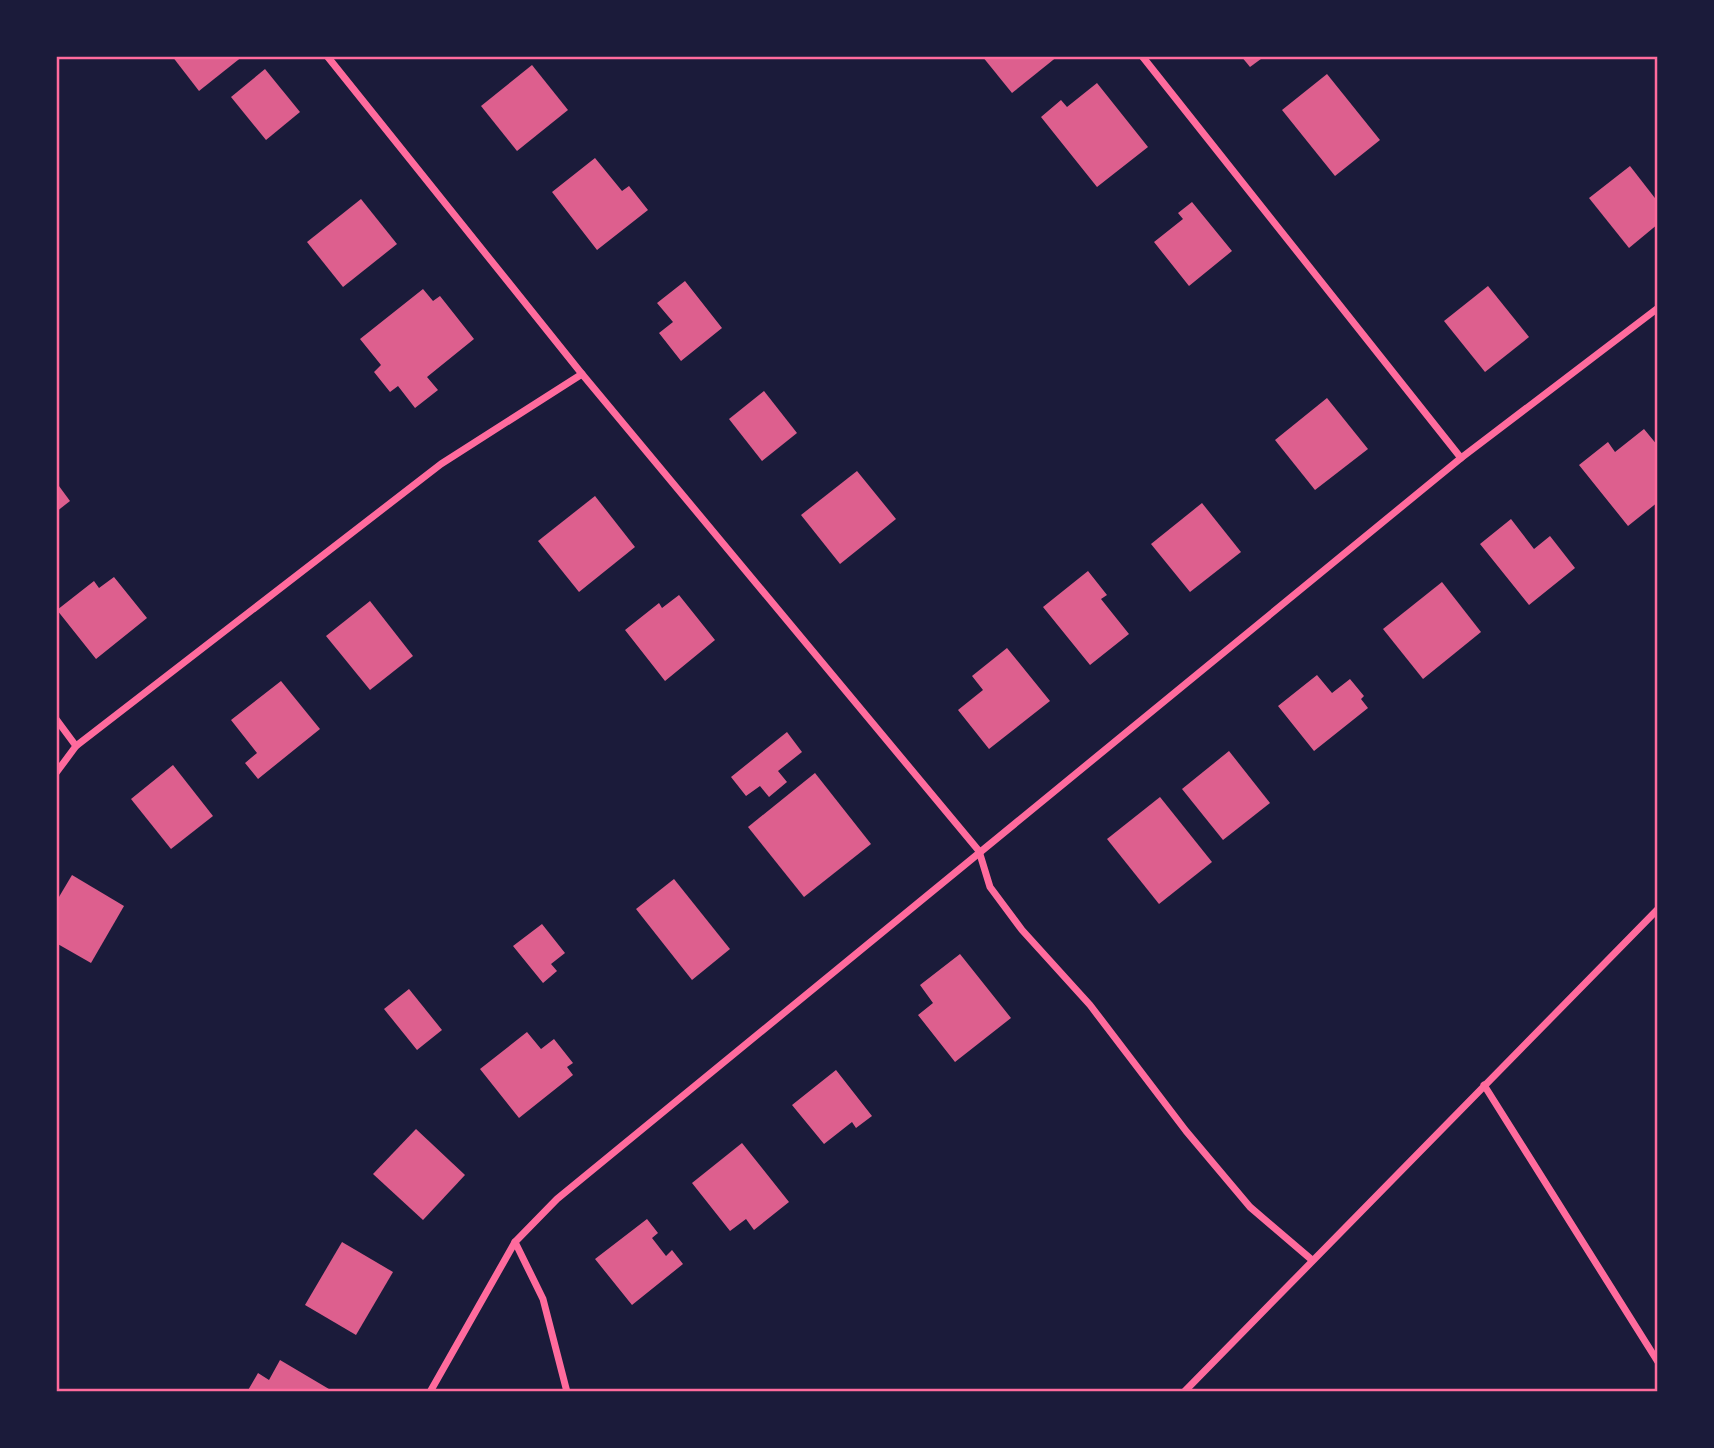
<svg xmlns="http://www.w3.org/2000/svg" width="1714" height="1448" font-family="'Fira Sans',sans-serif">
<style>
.building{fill:#dd5f8e}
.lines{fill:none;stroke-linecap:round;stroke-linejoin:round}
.minor{stroke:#ff6b9d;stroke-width:7}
.neatline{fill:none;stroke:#ff6b9d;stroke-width:2.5}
</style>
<rect width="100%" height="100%" fill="#1b1b3a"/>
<g class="building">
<polygon points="172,56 243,56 199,91"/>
<polygon points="982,56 1058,56 1012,93"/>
<polygon points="1241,56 1265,56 1250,67"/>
<polygon points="532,65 568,110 517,151 481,106"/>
<polygon points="265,69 300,112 266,140 231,97"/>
<polygon points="1327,74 1380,140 1335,176 1282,110"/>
<polygon points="1097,83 1148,147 1097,187 1041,117 1061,100 1067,107"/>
<polygon points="595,158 622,191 629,186 648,210 597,250 552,192"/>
<polygon points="1630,166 1658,202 1658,224 1629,248 1589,198"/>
<polygon points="361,199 397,244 343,287 307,242"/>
<polygon points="1192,202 1232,251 1189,286 1154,242 1183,219 1178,213"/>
<polygon points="685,281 722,328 681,361 659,333 673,322 657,303"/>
<polygon points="1488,286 1529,337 1485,372 1444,321"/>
<polygon points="423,289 433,301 440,296 474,339 427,377 438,390 415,408 398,386 390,392 374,372 381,365 360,339"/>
<polygon points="764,391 797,433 762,461 729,419"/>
<polygon points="1327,398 1368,449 1315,490 1275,440"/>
<polygon points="1644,429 1658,446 1658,502 1628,526 1579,465 1608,442 1615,452"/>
<polygon points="857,471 896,519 840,564 801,515"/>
<polygon points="56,482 70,501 56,512"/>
<polygon points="595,496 635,547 579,592 538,541"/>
<polygon points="1202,503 1241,552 1190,592 1151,544"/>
<polygon points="1511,519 1534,549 1550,536 1575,568 1529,605 1480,544"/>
<polygon points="1088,571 1107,595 1101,599 1129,634 1090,665 1043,607"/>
<polygon points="114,577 147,618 96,659 57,610 94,581 99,588"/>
<polygon points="1442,582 1481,632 1423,679 1383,629"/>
<polygon points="679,595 715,640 665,681 625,630 659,603 662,608"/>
<polygon points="370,601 413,656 370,690 326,636"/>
<polygon points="1007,648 1050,701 989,749 958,710 983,690 972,676"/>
<polygon points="1317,675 1332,693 1350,679 1364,696 1361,699 1368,708 1314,751 1278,706"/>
<polygon points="281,681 320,729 258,779 245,763 257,753 231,720"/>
<polygon points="787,732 802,752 778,771 787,782 769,797 760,786 746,796 731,777"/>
<polygon points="1229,751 1270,803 1223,840 1182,789"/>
<polygon points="173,765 213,816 171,849 131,799"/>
<polygon points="815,773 871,844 804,897 748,827"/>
<polygon points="1160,797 1212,862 1159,904 1107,839"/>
<polygon points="72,875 124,906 91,963 56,943 56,902"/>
<polygon points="674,879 730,949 692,980 636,909"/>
<polygon points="542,924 565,953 551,964 557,971 543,983 513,946"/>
<polygon points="960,954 1011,1018 955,1062 918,1015 933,1003 920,985"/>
<polygon points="409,989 442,1030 417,1050 384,1009"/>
<polygon points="527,1032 541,1049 554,1039 573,1063 567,1067 573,1075 519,1118 480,1069"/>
<polygon points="836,1070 872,1116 856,1128 852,1122 824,1144 792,1105"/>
<polygon points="416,1129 465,1175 423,1220 373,1174"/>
<polygon points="742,1143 789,1202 754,1230 746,1219 730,1231 692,1183"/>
<polygon points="647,1219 658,1233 652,1238 666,1256 672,1250 683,1264 632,1305 595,1259"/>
<polygon points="342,1242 393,1272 356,1335 305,1305"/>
<polygon points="280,1360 334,1392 247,1392 258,1373 269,1380"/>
</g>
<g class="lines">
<g class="minor">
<polyline points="327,56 582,374 979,851 990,887 1022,930 1090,1005 1186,1131 1250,1207 1312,1260"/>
<polyline points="1142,56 1461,458"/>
<polyline points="56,719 76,746"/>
<polyline points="56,773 76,746 441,464 582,374"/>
<polyline points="1484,1085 1658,1362"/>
<polyline points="515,1242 543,1299 567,1392"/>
<polyline points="430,1392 515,1242 557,1199 1461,458 1658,308"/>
<polyline points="1184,1392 1658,909"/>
</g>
</g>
<rect width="1714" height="1448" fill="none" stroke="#1b1b3a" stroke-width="116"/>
<rect x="58" y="58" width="1598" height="1332" class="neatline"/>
</svg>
